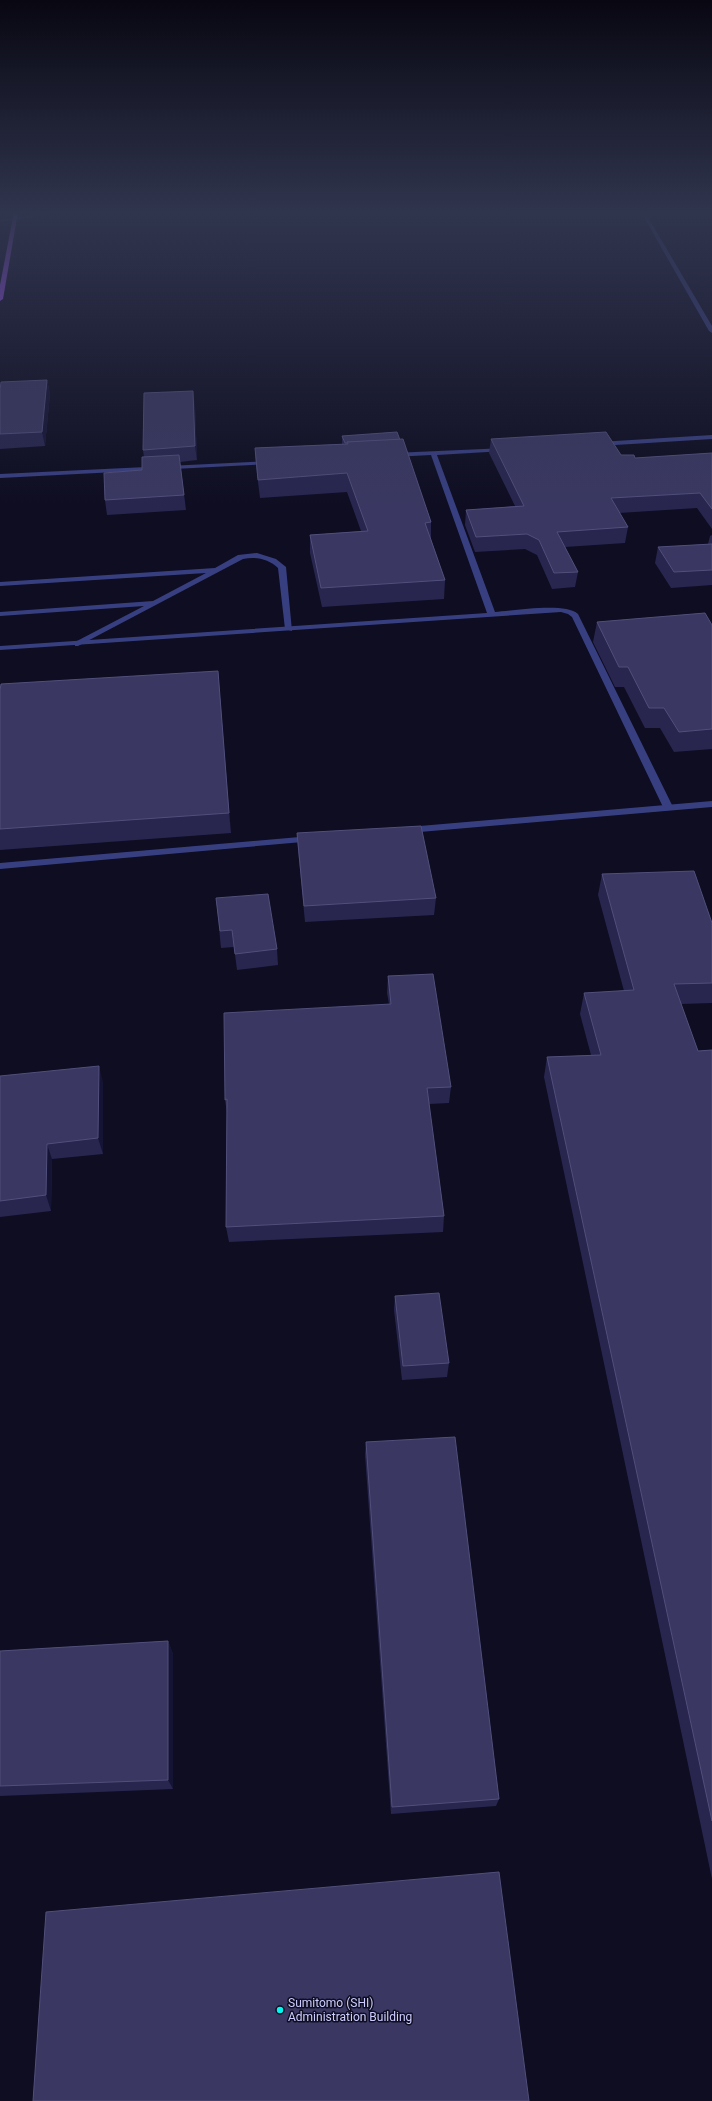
<svg xmlns="http://www.w3.org/2000/svg" width="712" height="2101" font-family="Roboto,sans-serif">
<style>
.lines{fill:none;stroke-linecap:round;stroke-linejoin:round}
.service{fill:#383f80;fill-rule:evenodd}
.minor{fill:#383f80;fill-rule:evenodd}
.tertiary{fill:#383f80;fill-rule:evenodd}
.primary{fill:#a955fe;fill-rule:evenodd}
.wall{fill:#28264f}
.shaded-wall{fill:#161435}
.building{fill:#3a3862;stroke:#514f7b}
.poi-dot{fill:#01f7ef;stroke:#0e0d21;stroke-width:1.5}
.labels{text-anchor:middle;stroke-width:3;stroke-linejoin:round;paint-order:stroke}
.near-poi-label{font-size:12px;fill:#cdceff;stroke:#0e0d21;text-anchor:start}
</style>
<rect width="100%" height="100%" fill="#0e0d21"/>
<g class="lines">
<path class="service" d="M257,553L276,559L286,567L292,631L285,629L278,568C269,559 256,556 243,559L78,646H75V642L144,606L0,616V612L153,601L206,573L0,586V582L215,568L238,555Z"/>
<g class="minor">
<polygon points="641,212 645,212 712,326 712,333 709,331"/>
<polygon points="712,435 712,439 599,446 596,444 599,442"/>
<path d="M506,448V450L504,451L437,455L495,612C513,611 565,602 578,614L673,807L671,809L668,810L663,807L572,617L568,614L561,612L0,650V646L487,613L431,455L393,457L390,455L393,453Z"/>
<polygon points="272,461 273,462 270,464 0,478 0,474"/>
</g>
<g class="tertiary">
<polygon points="54,212 67,212 0,222 0,220"/>
<polygon points="712,801 712,807 408,833 403,830 408,827"/>
<polygon points="311,836 314,837 314,841 0,869 0,863"/>
</g>
<polygon class="primary" points="14,212 18,212 3,299 0,301 0,285"/>
</g>
<g class="wall">
<polygon points="47,380 50,394 45,446 0,449 0,390"/>
<polygon points="195,405 197,460 180,462 186,510 107,515 105,500 142,470 144,457 143,450"/>
<polygon points="342,436 431,522 431,539 445,580 444,599 322,607 310,553 310,535 361,531 347,492 260,498 256,466 255,448 342,444"/>
<polygon points="491,439 635,458 712,453 712,529 697,508 619,513 628,527 625,543 565,547 578,572 575,587 552,589 537,555 525,549 475,552 465,525 466,510 515,506 489,453"/>
<polygon points="712,535 712,585 671,588 655,563 658,547 708,544 710,536"/>
<polygon points="597,622 712,625 712,749 674,752 660,728 645,728 624,687 615,687 593,642"/>
<polygon points="218,671 231,833 0,850 0,690"/>
<polygon points="297,833 436,898 434,915 305,922 298,850"/>
<polygon points="602,874 712,923 712,1003 681,1004 698,1051 712,1050 712,1879 544,1077 547,1057 591,1055 580,1014 584,993 624,991 598,895"/>
<polygon points="216,898 277,949 278,965 237,970 234,947 221,948"/>
<polygon points="388,976 451,1087 449,1103 429,1104 444,1216 443,1232 229,1242 226,1227 227,1113 225,1100 389,1004 387,993"/>
<polygon points="0,1076 103,1082 103,1154 52,1159 51,1211 0,1217"/>
<polygon points="395,1296 449,1363 447,1377 402,1380 394,1310"/>
<polygon points="366,1442 499,1799 496,1806 391,1814 365,1455"/>
<polygon points="168,1641 173,1654 173,1789 0,1796 0,1651"/>
</g>
<g class="shaded-wall">
<polygon points="47,380 50,394 45,446 42,432"/>
<polygon points="193,391 195,405 197,460 195,446"/>
<polygon points="218,671 219,691 231,833 229,813"/>
<polygon points="99,1066 103,1082 103,1154 98,1138"/>
<polygon points="47,1144 52,1159 51,1211 46,1195"/>
<polygon points="168,1641 173,1654 173,1789 168,1780"/>
</g>
<g class="building">
<polygon points="47,380 42,432 0,434 0,390 1,382"/>
<polygon points="193,391 195,446 143,450 144,393"/>
<polygon points="397,432 400,440 347,442 348,443 345,443 342,436"/>
<polygon points="606,432 621,455 634,455 635,458 712,453 712,509 700,493 611,498 628,527 557,532 578,572 554,573 539,540 527,534 476,537 466,510 524,506 491,439"/>
<polygon points="403,439 431,522 425,523 445,580 321,588 310,535 368,531 347,473 258,480 255,448 348,444 347,442"/>
<polygon points="179,455 184,495 105,500 104,473 142,470 142,457"/>
<polygon points="712,544 712,570 674,572 658,547"/>
<polygon points="705,613 712,625 712,729 679,732 664,708 649,708 628,667 619,667 597,622"/>
<polygon points="218,671 229,813 0,829 0,690 1,684"/>
<polygon points="421,826 436,898 304,906 297,833"/>
<polygon points="694,871 712,923 712,983 674,984 698,1051 712,1050 712,1821 547,1057 601,1055 584,993 634,990 602,874"/>
<polygon points="268,894 277,949 235,954 232,930 220,931 216,898"/>
<polygon points="433,974 451,1087 427,1088 444,1216 226,1227 227,1099 225,1100 224,1013 391,1004 388,976"/>
<polygon points="99,1066 98,1138 47,1144 46,1195 0,1201 0,1076"/>
<polygon points="439,1293 449,1363 403,1366 395,1296"/>
<polygon points="455,1437 499,1799 392,1807 366,1442"/>
<polygon points="168,1641 168,1780 0,1786 0,1651"/>
<polygon points="499,1872 529,2101 33,2101 46,1912"/>
</g>
<linearGradient id="sky" x2="0" y2="1"><stop stop-color="#080712"/><stop offset="0.42" stop-color="#30354e"/><stop offset="1" stop-color="#30354e" stop-opacity="0"/></linearGradient>
<rect width="712" height="506" fill="url(#sky)"/>
<circle class="poi-dot" cx="280" cy="2010" r="4"/>
<g class="labels">
<g class="near-poi-label">
<text x="288" y="2007">Sumitomo (SHI)<tspan x="288" dy="14">Administration Building</tspan></text>
</g>
</g>
</svg>
